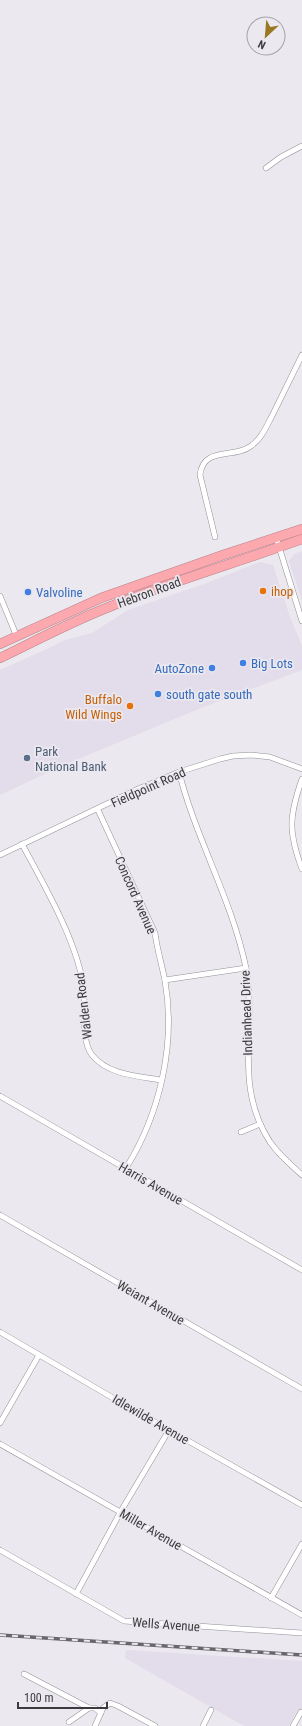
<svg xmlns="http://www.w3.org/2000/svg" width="302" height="1726" font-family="'Roboto Condensed',sans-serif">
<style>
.built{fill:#e3dcea}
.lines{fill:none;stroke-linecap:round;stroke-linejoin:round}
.street-casing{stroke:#949097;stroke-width:6}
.highway-casing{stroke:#b98287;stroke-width:10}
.street{stroke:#fff;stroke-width:5}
.highway{stroke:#fca8af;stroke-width:9}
.rail-casing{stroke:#68666a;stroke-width:3.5}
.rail{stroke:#ebe8ef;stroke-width:2;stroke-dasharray:6;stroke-linecap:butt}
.food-dot{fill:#e8710a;stroke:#ebe8ef;stroke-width:1.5}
.shop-dot{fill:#3f7fe0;stroke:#ebe8ef;stroke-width:1.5}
.service-dot{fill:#5c6f8a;stroke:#ebe8ef;stroke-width:1.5}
.labels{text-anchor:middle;stroke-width:3.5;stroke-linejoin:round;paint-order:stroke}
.food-label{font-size:13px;fill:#c56008;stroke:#ebe8ef;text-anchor:start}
.shop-label{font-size:13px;fill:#366cbe;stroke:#ebe8ef;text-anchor:start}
.street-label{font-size:13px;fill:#3d3b3e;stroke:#ebe8ef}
.service-label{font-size:13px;fill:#4e5e75;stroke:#ebe8ef;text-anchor:start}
</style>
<rect width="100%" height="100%" fill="#ebe8ef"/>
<g class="built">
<polygon points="302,551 302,601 289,561 294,554"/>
<polygon points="260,562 273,565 290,617 302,646 302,670 201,708 64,765 0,795 0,670 47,649 65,640 92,633 128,610 207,583"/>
<polygon points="126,1650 302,1661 302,1714 297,1711 289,1726 244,1726 125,1658"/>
</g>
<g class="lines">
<g class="street-casing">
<g id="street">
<polyline points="266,168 281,157 302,146"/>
<path d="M215,537L200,475C203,446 234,459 251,446C262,438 266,427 272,416C282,396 292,375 302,355"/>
<polyline points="276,537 302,621"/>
<polyline points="0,596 17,637"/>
<path d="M179,772C196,839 232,900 246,968C257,1029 233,1085 270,1142C279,1155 291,1165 302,1175"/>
<path d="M302,779C289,816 288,832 302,869"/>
<path d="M98,810L155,933C157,949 162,965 165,981C176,1044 160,1114 126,1168"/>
<path d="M22,844C44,885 80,946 84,992C85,1009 81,1041 92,1055C108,1075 138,1076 161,1080"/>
<polyline points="0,855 138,789 179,772 220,759 233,756 251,755 270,757 302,769"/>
<polyline points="165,980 246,968"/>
<polyline points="0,1096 302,1270"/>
<polyline points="241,1132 260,1124"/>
<polyline points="0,1215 302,1389"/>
<polyline points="0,1332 137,1412 302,1505"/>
<polyline points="0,1423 39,1355"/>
<polyline points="0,1444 302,1615"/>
<polyline points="0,1550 124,1621 302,1633"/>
<polyline points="76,1594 121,1511 169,1430"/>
<polyline points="271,1598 302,1544"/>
<polyline points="24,1674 89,1708"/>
<polyline points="69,1722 89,1708 95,1708 101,1713"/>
<polyline points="95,1726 103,1708 110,1703 118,1706 155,1726"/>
<polyline points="203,1726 211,1710"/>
<polyline points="293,1726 301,1712"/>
</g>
</g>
<g class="highway-casing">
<g id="highway">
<polyline points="0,644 101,598 223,555 302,529"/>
<path d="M0,658C35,641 69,623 104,609C169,582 236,563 302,539"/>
</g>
</g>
<use href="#street" class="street"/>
<use href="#highway" class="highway"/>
<g class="rail-casing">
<polyline id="rail" points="0,1635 302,1655"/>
</g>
<use href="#rail" class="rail"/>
</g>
<g class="food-dot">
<circle cx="263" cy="591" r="4"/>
<circle cx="130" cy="706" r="4"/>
</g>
<g class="shop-dot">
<circle cx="28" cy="592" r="4"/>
<circle cx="243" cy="663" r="4"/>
<circle cx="212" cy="668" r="4"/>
<circle cx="158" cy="694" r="4"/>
</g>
<circle class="service-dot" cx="27" cy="758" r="4"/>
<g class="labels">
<g class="food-label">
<text x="271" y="596">ihop</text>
<text x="122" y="704" text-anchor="end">Buffalo<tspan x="122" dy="15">Wild Wings</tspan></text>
</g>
<g class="shop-label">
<text x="36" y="597">Valvoline</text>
<text x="251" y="668">Big Lots</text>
<text x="204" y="673" text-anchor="end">AutoZone</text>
<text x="166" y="699">south gate south</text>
</g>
<g class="street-label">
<text transform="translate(149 592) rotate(-20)" y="5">Hebron Road</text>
<text transform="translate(148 787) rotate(-24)" y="5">Fieldpoint Road</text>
<text transform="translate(136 895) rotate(66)" y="5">Concord Avenue</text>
<text transform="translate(83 1006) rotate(-97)" y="5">Walden Road</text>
<text transform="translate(246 1013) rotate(-92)" y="5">Indianhead Drive</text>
<text transform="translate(151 1183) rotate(30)" y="5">Harris Avenue</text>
<text transform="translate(151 1302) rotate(30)" y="5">Weiant Avenue</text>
<text transform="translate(151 1419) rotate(30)" y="5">Idlewilde Avenue</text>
<text transform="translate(151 1529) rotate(30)" y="5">Miller Avenue</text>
<text transform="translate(166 1624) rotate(4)" y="5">Wells Avenue</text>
</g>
<g class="service-label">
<text x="35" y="756">Park<tspan x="35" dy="15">National Bank</tspan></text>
</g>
</g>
<g transform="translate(266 36) rotate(206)"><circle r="19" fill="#ebe8ef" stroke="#a5a3a8"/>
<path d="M0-3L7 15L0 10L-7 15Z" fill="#9a7721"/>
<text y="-6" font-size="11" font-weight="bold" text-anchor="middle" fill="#3d3b3e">N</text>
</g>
<path d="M18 1702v6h89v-6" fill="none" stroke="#3d3b3e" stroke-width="2"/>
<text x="24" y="1702" font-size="12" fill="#3d3b3e" stroke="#ebe8ef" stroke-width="3" paint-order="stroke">100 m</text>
</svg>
